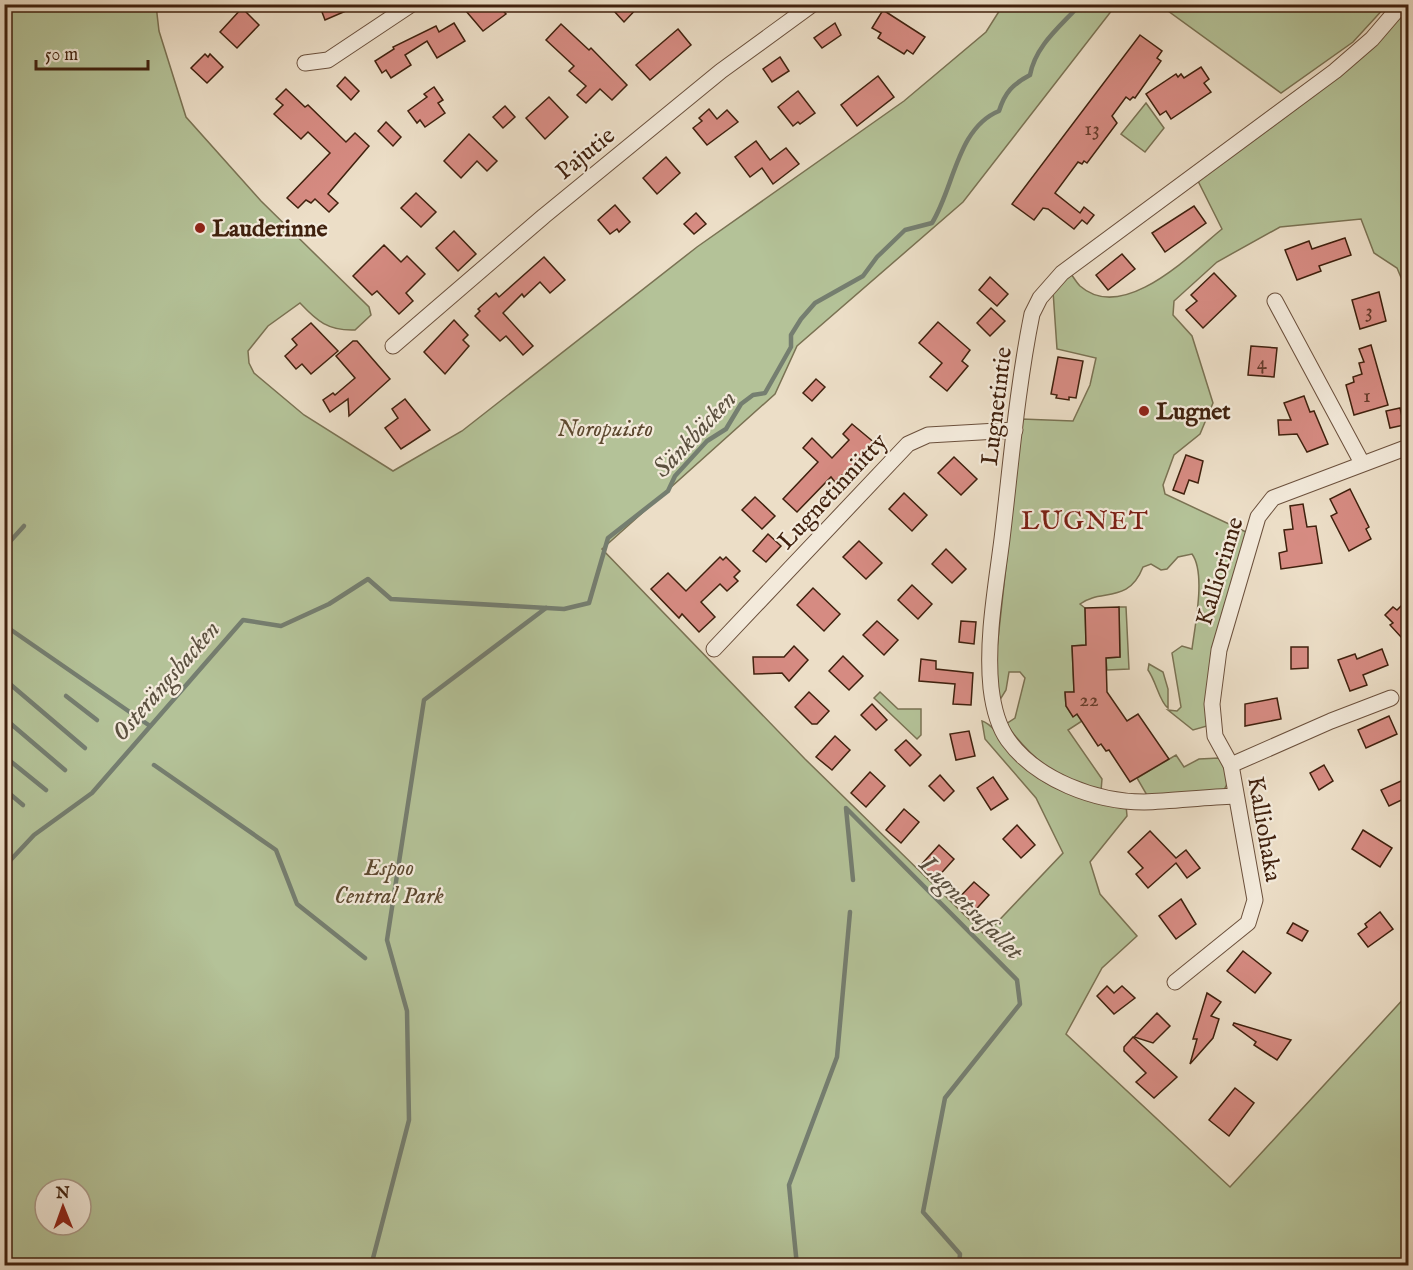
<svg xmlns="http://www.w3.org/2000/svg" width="1413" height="1270" font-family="'IM FELL English',serif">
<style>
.green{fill:#b4c298;stroke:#7a7253;stroke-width:1.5;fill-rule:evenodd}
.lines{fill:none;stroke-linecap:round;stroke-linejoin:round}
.stream{stroke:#757e70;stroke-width:4.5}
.building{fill:#d68b82;stroke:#40210e;stroke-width:1.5}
.street-casing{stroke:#6b503c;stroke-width:17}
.street{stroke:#f3eadb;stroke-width:15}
.poi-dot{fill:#8f2418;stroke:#f3eadb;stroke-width:2}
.labels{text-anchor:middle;stroke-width:4.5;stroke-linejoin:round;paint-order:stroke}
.number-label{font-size:21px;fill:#663c2b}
.street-label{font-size:24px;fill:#40210e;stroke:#f3eadb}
.poi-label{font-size:24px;font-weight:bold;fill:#40210e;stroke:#f3eadb;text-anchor:start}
.park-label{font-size:24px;font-style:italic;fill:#5d4930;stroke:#f3eadb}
.water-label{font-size:26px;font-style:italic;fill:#5b503f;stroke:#f3eadb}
.neighbourhood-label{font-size:26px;letter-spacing:1.5px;fill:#7a1f14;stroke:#f3eadb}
</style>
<rect width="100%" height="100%" fill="#ecdec7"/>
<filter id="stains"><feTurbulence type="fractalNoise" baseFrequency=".00333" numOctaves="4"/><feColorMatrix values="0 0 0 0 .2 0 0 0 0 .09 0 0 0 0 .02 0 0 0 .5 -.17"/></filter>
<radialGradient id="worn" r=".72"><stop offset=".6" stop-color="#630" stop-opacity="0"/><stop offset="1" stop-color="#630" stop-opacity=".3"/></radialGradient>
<g class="green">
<path d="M5,5H156L159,31L186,117L261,201L369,307L371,315L355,330C328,331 317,321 300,303L268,326L248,351L249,363L254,373L304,415L393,471L462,431L697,247L904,101L986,32L1003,5H1116L963,202L797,346L775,394L602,549L805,759L985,935L1063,853L1036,798L985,739L982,721C995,724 1022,765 1037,777C1062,796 1097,800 1126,805L1127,816L1090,862L1100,894L1137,936L1102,968L1066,1034L1230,1187L1408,994V1265L5,1266ZM45,1189H81V1225H45Z"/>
<polygon points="1152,5 1387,4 1387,5 1353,42 1281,93 1161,6"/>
<path d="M1408,8V294L1397,268L1374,253L1361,219L1280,227L1217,262L1174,301L1173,315L1192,336L1213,403L1200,434L1174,455L1163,485L1165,494L1246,532L1207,726L1193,730L1168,710L1177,711L1181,707L1172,653L1182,646L1192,649C1195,625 1206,573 1192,554L1178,557L1167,569L1161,570L1151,564L1143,567C1128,605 1101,588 1080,604L1085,608L1086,645L1072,646L1074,692L1065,693L1066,706L1073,716L1077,714L1082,721L1068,730L1102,779L1101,791C1056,778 1033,761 1006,724L1015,718L1025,678L1020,672H1009L1006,690L998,703L995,667L1022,419L1073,421L1090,385L1096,358L1057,349L1053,291L1069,271C1072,275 1076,282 1080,286C1123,324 1190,255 1222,229L1198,181L1359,60Z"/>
<polygon points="1146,103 1164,128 1145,152 1121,134"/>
<polygon points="1119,607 1126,607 1129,669 1107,670 1106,658 1120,657"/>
<path d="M1149,664L1163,672L1168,689V708C1160,703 1156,681 1148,670Z"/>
<polygon points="880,692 898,709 921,709 921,735 917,739 874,698"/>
<path d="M1176,755L1184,767L1199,759L1219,758C1224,769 1232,778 1224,790L1148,797L1137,778Z"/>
</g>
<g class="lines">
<g class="stream">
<polyline points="4,548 24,526"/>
<polyline points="4,625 150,726"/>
<polyline points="4,679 85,748"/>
<polyline points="66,696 97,720"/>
<polyline points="4,718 65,770"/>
<polyline points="4,756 46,790"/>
<polyline points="154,765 276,850 297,904 365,958"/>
<polyline points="4,789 23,805"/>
<path d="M4,867L34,835L92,793L243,620L281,626L329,604L368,579L391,599L564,609L589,603L608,538L668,491L675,476L707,441L726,429L741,404L753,395L765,393L791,347V335L801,319L815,303L863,276L877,257L905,230L932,223C954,188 957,128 999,111C1005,92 1013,84 1030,75C1035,48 1056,30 1075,10L1076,4"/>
<polyline points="853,880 846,808 1017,980 1020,1004 945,1098 923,1212 960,1254 959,1266"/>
<polyline points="371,1266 409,1120 407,1011 387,940 424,700 546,608"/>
<polyline points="797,1266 789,1185 837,1057 850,912"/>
</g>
</g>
<g class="building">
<polygon points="319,4 362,4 325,20"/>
<polygon points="460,4 497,4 506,14 483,31"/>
<polygon points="621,4 641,4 624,22 614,11"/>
<polygon points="242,8 259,25 237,48 220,32"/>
<polygon points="883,10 925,37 913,54 907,50 904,54 878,38 881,33 872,28"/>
<polygon points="454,23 465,41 437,58 427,41 405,55 411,65 391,78 386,70 382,73 375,61 394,49 393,47 436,26 439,32"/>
<polygon points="835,23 841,35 822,48 814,38"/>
<polygon points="561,24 589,50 591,48 627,85 612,100 600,89 586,103 577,95 586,86 569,71 574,66 546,40"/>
<polygon points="678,29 691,45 650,80 636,65"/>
<polygon points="1140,35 1162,51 1157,58 1161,61 1135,98 1133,97 1130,100 1126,97 1112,116 1117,123 1087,163 1084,161 1082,164 1078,162 1055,193 1080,213 1084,207 1094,215 1087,224 1082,220 1074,229 1048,209 1043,208 1034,220 1012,204"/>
<polygon points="205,54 208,57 210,54 223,67 207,83 191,68"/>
<polygon points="780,57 789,71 772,82 763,69"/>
<polygon points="1201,67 1209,79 1204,83 1211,92 1171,119 1166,111 1160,115 1146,94 1176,74 1178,77 1181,74 1184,78"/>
<polygon points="878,76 894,97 857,126 841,105"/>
<polygon points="345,77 359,91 351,100 337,86"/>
<polygon points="434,87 443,100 438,103 445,113 425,127 420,120 417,123 408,111 427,97 424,94"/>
<polygon points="286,89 305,107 308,105 346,142 355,133 369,146 328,194 338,203 329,212 315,199 311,203 306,200 298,208 287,198 330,153 308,132 301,139 274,114 283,105 276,99"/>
<polygon points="798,91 815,113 800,124 798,122 793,126 778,107"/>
<polygon points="549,97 568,117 545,139 526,118"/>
<polygon points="505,106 515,117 503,128 493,117"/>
<polygon points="709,109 717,119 727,110 738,122 707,145 693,128 702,121 699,118"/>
<polygon points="386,122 401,137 393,146 378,131"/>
<polygon points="469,134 497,161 487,171 477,161 461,178 444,161"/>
<polygon points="756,141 770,160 786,148 799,164 773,184 762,168 750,177 735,157"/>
<polygon points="666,157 680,173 657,194 643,178"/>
<polygon points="416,193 436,212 421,227 401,208"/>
<polygon points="615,205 630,222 619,232 617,229 610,234 598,220"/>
<polygon points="1194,206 1206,223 1165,252 1152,233"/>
<polygon points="696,213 706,224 694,234 684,224"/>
<polygon points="454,231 476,254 458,271 436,248"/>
<polygon points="1345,238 1351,255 1319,266 1321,271 1297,280 1285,250 1309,241 1312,249"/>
<polygon points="384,245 401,262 407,256 425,274 406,293 413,301 399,314 377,291 372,295 353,276"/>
<polygon points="1122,254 1135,269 1108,290 1096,275"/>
<polygon points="544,257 565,280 550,293 540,282 524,297 522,294 503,313 533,346 523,355 506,336 500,341 475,316 480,311 478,309 496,293 499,297"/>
<polygon points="1214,273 1236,296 1203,328 1186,310 1197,301 1191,295"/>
<polygon points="990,277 1008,294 997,306 979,290"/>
<polygon points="1379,292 1386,321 1360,329 1352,300"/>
<polygon points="991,308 1005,321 990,336 977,323"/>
<polygon points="454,320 468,335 463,340 469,346 445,374 424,352"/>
<polygon points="938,322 970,350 962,361 968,366 947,391 930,377 942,363 919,343"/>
<polygon points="311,323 338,351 311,374 302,364 296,369 285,356 297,345 292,339"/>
<polygon points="353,341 357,341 390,379 349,416 348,399 330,412 323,400 333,393 335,395 355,378 336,356"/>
<polygon points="1371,345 1388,405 1354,415 1346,385 1354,382 1353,377 1362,374 1359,363 1364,362 1359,349"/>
<polygon points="1251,346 1277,348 1274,377 1248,375"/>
<polygon points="1058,357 1083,361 1076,398 1069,397 1069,400 1056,398 1057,395 1051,394"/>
<polygon points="816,379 825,387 812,401 803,393"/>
<polygon points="1304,396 1310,412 1314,411 1328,444 1307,452 1297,434 1279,435 1278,420 1291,420 1284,403"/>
<polygon points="405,399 430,430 401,449 385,428 398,418 392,409"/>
<polygon points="1400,408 1404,425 1390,428 1386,411"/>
<polygon points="852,424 876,444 844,477 842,475 835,482 831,477 797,512 783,499 818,462 803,448 812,438 832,458 849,440 843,434"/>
<polygon points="1186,455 1203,461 1198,483 1189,480 1184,494 1173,490"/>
<polygon points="954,457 977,479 961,495 938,473"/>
<polygon points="1350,489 1369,527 1366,529 1371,539 1349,551 1331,516 1337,513 1330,499"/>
<polygon points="904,493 927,515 912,531 889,509"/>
<polygon points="755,497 775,516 762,529 742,510"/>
<polygon points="1303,504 1307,527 1316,526 1322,563 1281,569 1279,553 1287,551 1284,530 1293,529 1290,506"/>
<polygon points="768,534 781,546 766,562 753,551"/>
<polygon points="859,541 882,563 866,579 843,557"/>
<polygon points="946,549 966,569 952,583 932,564"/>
<polygon points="720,557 723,560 726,557 740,571 734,577 738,581 727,591 720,584 701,602 715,617 699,632 682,614 679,618 651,589 668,573 686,591"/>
<polygon points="912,585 932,604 918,619 898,600"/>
<polygon points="813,588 840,614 824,631 797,605"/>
<polygon points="1408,599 1408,630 1401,637 1390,625 1393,623 1385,615 1393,607 1397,610"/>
<polygon points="1119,607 1120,657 1106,658 1107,692 1127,721 1138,714 1169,759 1130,782 1109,750 1106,751 1101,744 1098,746 1077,714 1073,717 1066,706 1065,692 1074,692 1072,646 1086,645 1085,608"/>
<polygon points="877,621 898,640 884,655 863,635"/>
<polygon points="961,621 976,622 974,644 959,642"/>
<polygon points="794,646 808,660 789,681 782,673 754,674 753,657 784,657"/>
<polygon points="1291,647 1308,647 1308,668 1291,669"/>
<polygon points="1382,649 1388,665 1363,675 1367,685 1350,691 1338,660 1355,654 1357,659"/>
<polygon points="843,656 863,676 849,690 829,671"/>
<polygon points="921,659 936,661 936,669 973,673 971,705 953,704 955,684 919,681"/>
<polygon points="809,692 829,711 817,724 812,724 795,707"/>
<polygon points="1277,698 1281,719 1245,726 1245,704"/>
<polygon points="872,704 887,720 876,730 861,715"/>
<polygon points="1389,716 1397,734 1366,748 1358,730"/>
<polygon points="969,731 975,756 956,760 950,734"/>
<polygon points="835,736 850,750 832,770 816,757"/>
<polygon points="906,740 921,755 910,766 895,750"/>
<polygon points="1324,765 1333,781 1319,790 1310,773"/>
<polygon points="870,772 885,786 866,807 851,793"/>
<polygon points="940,775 954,791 944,801 929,786"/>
<polygon points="993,777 1008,799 991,810 977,788"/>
<polygon points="1401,781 1408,797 1389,806 1381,790"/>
<polygon points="904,809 919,822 901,843 886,830"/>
<polygon points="1017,825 1035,845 1021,858 1003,839"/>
<polygon points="1363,830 1392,848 1380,867 1352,849"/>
<polygon points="1150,831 1176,858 1186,850 1200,868 1187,878 1176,863 1148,888 1136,874 1143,868 1128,852"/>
<polygon points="939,845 954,859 936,879 920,866"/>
<polygon points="974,882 989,895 970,916 955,902"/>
<polygon points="1181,899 1196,924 1176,939 1159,916"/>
<polygon points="1380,912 1393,929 1368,947 1358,934 1367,927 1365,924"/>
<polygon points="1293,923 1308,931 1302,941 1287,933"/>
<polygon points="1243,951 1271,973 1255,993 1227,971"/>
<polygon points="1107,986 1114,993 1122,986 1135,998 1114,1014 1097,996"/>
<polygon points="1207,993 1221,1002 1211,1016 1219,1019 1213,1038 1190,1064 1197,1039 1193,1039"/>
<polygon points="1157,1013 1170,1026 1153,1043 1134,1037"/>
<polygon points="1234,1023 1291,1040 1277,1060 1254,1045 1256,1042 1233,1025"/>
<polygon points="1133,1037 1177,1077 1154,1098 1136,1082 1146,1073 1124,1051 1124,1047"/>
<polygon points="1235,1088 1254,1103 1229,1136 1209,1120"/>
</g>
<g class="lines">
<g class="street-casing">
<g id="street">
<polyline points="305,63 328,60 412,4"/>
<polyline points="1275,301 1362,463"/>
<polyline points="393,346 544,216 721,71 813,4"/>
<polyline points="714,649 908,444 928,435 1015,430"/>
<polyline points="1231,765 1331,721 1391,698"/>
<path d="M1235,796C1205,797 1174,801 1144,802C1096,802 1037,780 1008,740C998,726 993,705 991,688C986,640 996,587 1002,539C1011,464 1017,388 1032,314L1040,298L1062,273L1335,71L1372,39L1402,4"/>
<polyline points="1175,982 1248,923 1255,900 1231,765 1215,736 1212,704 1219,650 1258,517 1273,498 1408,447"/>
</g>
</g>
<use href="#street" class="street"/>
</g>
<g class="poi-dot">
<circle cx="200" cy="228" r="6"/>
<circle cx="1144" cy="411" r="6"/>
</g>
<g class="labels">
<g class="number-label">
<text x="1092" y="135">13</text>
<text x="1369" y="317">3</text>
<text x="1262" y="369">4</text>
<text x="1367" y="402">1</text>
<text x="1089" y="706">22</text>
</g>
<g class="street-label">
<text transform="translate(585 153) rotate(-39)" y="8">Pajutie</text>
<text transform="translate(996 406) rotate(-83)" y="8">Lugnetintie</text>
<text transform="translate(832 491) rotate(-47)" y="8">Lugnetinniitty</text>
<text transform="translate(1219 571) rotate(-73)" y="8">Kalliorinne</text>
<text transform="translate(1265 829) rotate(80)" y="8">Kalliohaka</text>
</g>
<g class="poi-label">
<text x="212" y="236">Lauderinne</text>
<text x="1156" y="419">Lugnet</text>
</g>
<g class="park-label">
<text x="605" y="436">Noropuisto</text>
<text x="389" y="875">Espoo<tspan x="389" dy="28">Central Park</tspan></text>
</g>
<g class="water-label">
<text transform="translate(694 433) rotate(-47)" y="9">Sänkbäcken</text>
<text transform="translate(165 680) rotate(-49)" y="9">Osterängsbacken</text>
<text transform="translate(972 907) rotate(45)" y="9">Lugnetsufallet</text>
</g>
<g class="neighbourhood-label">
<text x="1085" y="529">LUGNET</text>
</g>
</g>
<rect width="1413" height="1270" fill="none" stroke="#ecdec7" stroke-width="24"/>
<rect x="6" y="6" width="1401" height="1258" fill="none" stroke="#40210e" stroke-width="3"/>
<rect x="12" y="12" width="1389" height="1246" fill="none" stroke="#40210e" stroke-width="1.5"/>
<g transform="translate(63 1207) rotate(359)"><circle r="28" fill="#f3eadb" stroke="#ab9a89" stroke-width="1.5"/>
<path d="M0-4.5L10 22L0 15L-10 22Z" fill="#8f2418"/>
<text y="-9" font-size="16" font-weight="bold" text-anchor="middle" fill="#40210e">N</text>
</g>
<path d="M36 60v9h112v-9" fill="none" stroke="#40210e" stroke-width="3"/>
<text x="45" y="60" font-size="18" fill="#40210e" stroke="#f3eadb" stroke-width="4.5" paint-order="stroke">50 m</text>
<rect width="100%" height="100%" filter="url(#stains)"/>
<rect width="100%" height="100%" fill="url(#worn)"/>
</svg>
